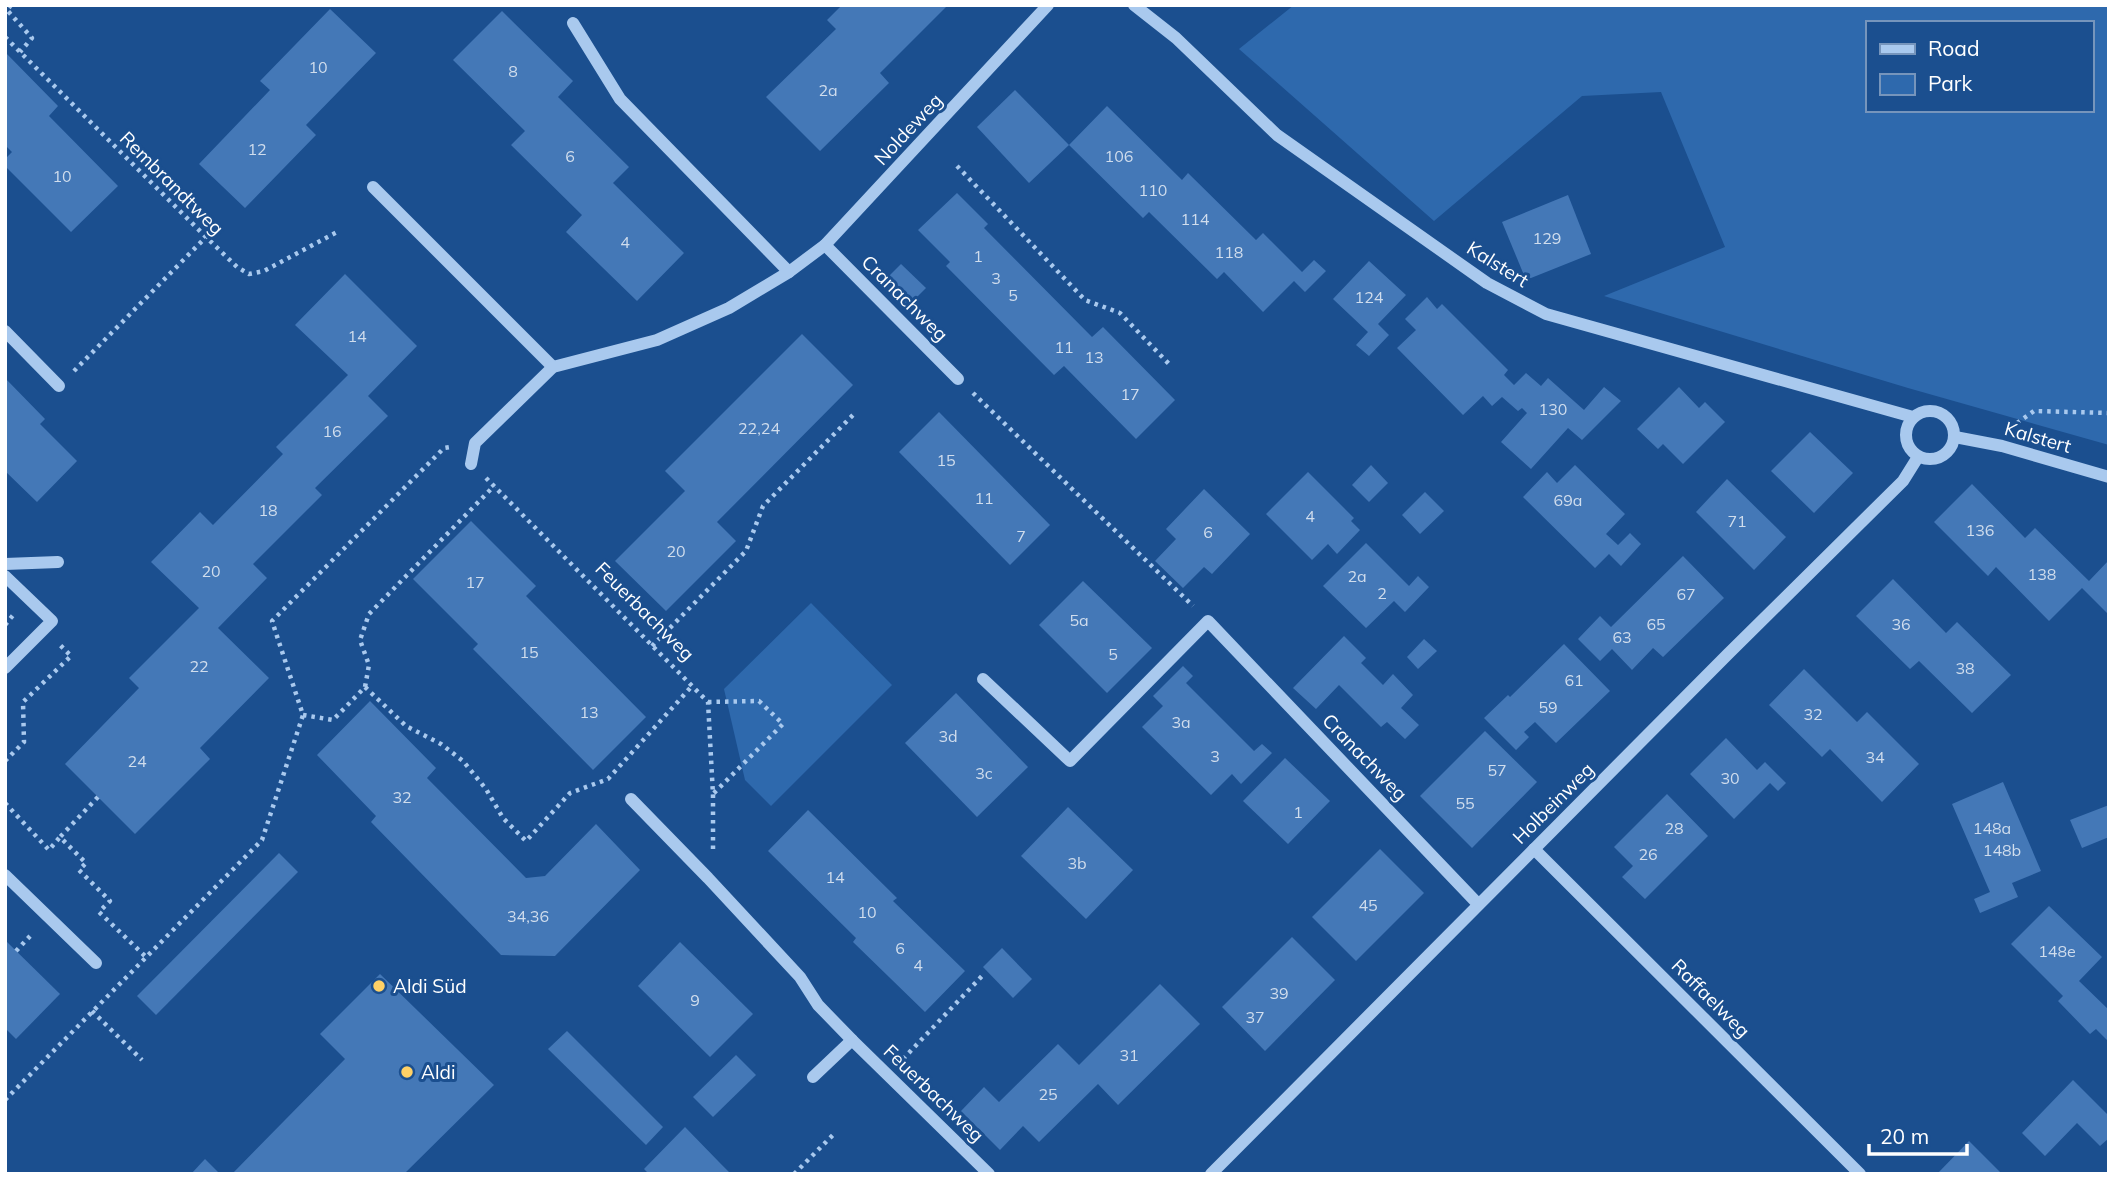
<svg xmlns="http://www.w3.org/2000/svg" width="2114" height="1179" font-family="Mulish,sans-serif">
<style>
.green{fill:#2e69ad;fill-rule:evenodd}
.building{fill:#4478b7}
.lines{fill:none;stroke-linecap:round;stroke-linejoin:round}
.path{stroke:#a9c9ee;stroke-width:4.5;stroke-dasharray:3.5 5;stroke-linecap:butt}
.minor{stroke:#a9c9ee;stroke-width:12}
.poi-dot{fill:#ffd166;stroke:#1b4f8f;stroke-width:2.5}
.labels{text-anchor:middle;stroke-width:6;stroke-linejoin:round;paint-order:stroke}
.number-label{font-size:16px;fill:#d0dded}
.street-label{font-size:19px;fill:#fff;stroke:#1b4f8f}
.poi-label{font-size:19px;fill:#fff;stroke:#1b4f8f;text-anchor:start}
</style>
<rect width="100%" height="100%" fill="#1b4f8f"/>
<g class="green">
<path d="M1294,5H2109V445L1908,388L1604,296L1725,247L1661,92L1582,96L1434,221L1239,49ZM1867,23H2091V110H1867Z"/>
<polygon points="811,603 892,685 771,806 745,780 724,689"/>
</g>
<g class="building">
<polygon points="842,5 948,5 880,73 889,83 820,151 766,97 836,29 827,20"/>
<polygon points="330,9 376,53 306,125 316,135 245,208 199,164 270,90 260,81"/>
<polygon points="502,11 573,81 558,97 629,167 613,183 684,253 637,301 566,232 582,215 511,145 525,131 453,60"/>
<polygon points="5,52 58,106 49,116 118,186 71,232 5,166 5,159 12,152 5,145"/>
<polygon points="1015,90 1069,145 1029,183 977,127"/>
<polygon points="1107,106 1182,180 1188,173 1256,240 1263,233 1302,272 1314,260 1326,271 1305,292 1294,281 1263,312 1224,272 1217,279 1149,212 1143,218 1069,145"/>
<polygon points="957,193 988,224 984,228 1092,337 1103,327 1175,400 1136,439 1064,366 1054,375 946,266 950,262 918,230"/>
<polygon points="1568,195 1591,254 1526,280 1502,222"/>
<polygon points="1369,261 1406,295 1378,324 1389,335 1369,356 1356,345 1368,332 1333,299"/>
<polygon points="901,264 926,288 906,308 881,284"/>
<polygon points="345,274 417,346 368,396 388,416 315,488 322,495 253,564 267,578 218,628 269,678 200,748 210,759 135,834 65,764 139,688 129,678 199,608 151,562 200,512 213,525 283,454 276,447 348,375 295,325"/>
<polygon points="1427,297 1437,309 1442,304 1508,370 1504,375 1514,385 1526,373 1541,386 1548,378 1584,410 1604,387 1621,401 1582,440 1568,428 1531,469 1501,442 1527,413 1522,408 1518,411 1502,397 1492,406 1483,396 1463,415 1397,348 1416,330 1405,319"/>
<polygon points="802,334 853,385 717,522 736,541 666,611 615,561 685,491 665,471"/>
<polygon points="5,378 45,419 40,424 77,461 37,502 5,471"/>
<polygon points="1679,387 1699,408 1705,402 1725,422 1683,464 1663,444 1658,449 1637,429"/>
<polygon points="939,412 1050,525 1010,565 899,452"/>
<polygon points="1810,432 1853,473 1814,513 1771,471"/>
<polygon points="1371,465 1388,483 1369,502 1352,485"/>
<polygon points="1575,465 1625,514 1606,534 1618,545 1630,533 1641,544 1621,566 1609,554 1595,568 1523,497 1547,472 1557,483"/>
<polygon points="1308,472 1354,518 1351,521 1360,530 1337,554 1328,544 1312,560 1266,514"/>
<polygon points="1727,479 1786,537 1754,570 1696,512"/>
<polygon points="1972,484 2025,538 2035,528 2089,581 2109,560 2109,615 2082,588 2049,621 1996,567 1988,576 1934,522"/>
<polygon points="1204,489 1250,534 1212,574 1204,567 1183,588 1155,561 1176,539 1166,529"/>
<polygon points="1425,492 1444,511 1420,534 1402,515"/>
<polygon points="471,521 536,586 526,596 646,717 593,770 473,649 478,644 413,579"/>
<polygon points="1366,543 1409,586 1418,576 1429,587 1405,612 1394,601 1366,628 1323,586"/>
<polygon points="1683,556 1724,598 1663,657 1653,648 1632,670 1612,649 1600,661 1578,639 1600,616 1611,627"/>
<polygon points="1893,579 1946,633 1957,622 2011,675 1972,713 1919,661 1910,669 1856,616"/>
<polygon points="1083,581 1152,648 1107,693 1039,625"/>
<polygon points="1344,636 1366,658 1361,663 1383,685 1393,674 1413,695 1401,708 1419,725 1405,739 1387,722 1381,727 1339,685 1316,709 1293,688"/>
<polygon points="1424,639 1437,651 1418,669 1407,657"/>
<polygon points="1564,644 1610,691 1556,743 1535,722 1524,732 1529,737 1516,750 1484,718 1508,695 1510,697"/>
<polygon points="1183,666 1193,676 1186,683 1254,751 1262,744 1272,753 1241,784 1232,774 1211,795 1142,727 1163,706 1153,696"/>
<polygon points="1804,669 1857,722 1867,712 1919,764 1882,802 1830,749 1822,757 1769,705"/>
<polygon points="956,693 1028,767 977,817 905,743"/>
<polygon points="370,701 436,768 427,778 526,878 545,876 596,824 640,870 555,956 501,955 371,822 376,816 317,755"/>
<polygon points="1485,731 1537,782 1472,848 1420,796"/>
<polygon points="1726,738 1757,770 1765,762 1786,783 1778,791 1770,783 1734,819 1690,774"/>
<polygon points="1285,758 1330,801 1288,844 1243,801"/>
<polygon points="2003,782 2041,871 2012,883 2018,897 1980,913 1974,899 1990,892 1952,804"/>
<polygon points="1667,794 1708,836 1645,899 1622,877 1633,866 1614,847"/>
<polygon points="2109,805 2109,837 2082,848 2070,820"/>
<polygon points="1068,807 1133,870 1086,919 1021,856"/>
<polygon points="808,810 897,898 893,901 965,971 925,1012 853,942 856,938 768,851"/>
<polygon points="1380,849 1424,893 1356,961 1312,917"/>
<polygon points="279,853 298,872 156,1015 137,996"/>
<polygon points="2049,906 2102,957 2079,981 2109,1010 2109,1042 2096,1029 2090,1034 2058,1001 2063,996 2011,944"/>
<polygon points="1292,937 1335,980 1265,1051 1222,1007"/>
<polygon points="5,940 60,994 16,1039 5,1028"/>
<polygon points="680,942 753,1014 710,1057 638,986"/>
<polygon points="1002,948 1032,979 1013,998 983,967"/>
<polygon points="380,974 494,1085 404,1174 232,1174 345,1059 320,1034"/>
<polygon points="1160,984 1200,1024 1118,1105 1098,1084 1039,1142 1023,1126 1000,1150 961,1111 984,1087 999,1102 1058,1044 1079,1065"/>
<polygon points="567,1031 663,1127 646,1145 548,1049"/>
<polygon points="736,1055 756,1075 713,1117 693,1097"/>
<polygon points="2073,1080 2109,1116 2109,1138 2100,1146 2077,1123 2045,1156 2022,1133"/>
<polygon points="685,1127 719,1162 731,1174 649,1174 644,1169"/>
<polygon points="1969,1141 2002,1174 1937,1174"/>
<polygon points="205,1159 220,1174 191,1174"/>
</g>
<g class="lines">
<g class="path">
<polyline points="11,5 7,10 32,38 20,52"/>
<polyline points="5,37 206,237 237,267 249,274 264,271 339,231"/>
<polyline points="957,166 1085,300 1120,313 1169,364"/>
<polyline points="74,371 206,237"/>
<polyline points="973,393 1193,606"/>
<polyline points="2017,423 2034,411 2109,413"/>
<polyline points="486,478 708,702 713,795 713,851"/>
<polyline points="5,625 14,614"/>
<polyline points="652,646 746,551 763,506 854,414"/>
<polyline points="365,687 406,726 441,744 463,761 486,789 503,818 526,841 570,793 608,779 692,686"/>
<polyline points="708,702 759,701 783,724 713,794"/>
<polyline points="303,715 333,720 365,687 369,665 360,640 369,614 494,486"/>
<polyline points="5,761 24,742 23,702 71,656 60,645"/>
<polyline points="98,797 60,837 86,863 79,870 110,901 99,912 146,957"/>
<polyline points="5,803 49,850 60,837"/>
<polyline points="16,951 33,933"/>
<polyline points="92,1011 142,1060"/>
<polyline points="903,1059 982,976"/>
<polyline points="5,1100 262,840 303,715 272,621 444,448 450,447"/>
<polyline points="794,1174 833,1135"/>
</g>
<g class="minor">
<polyline points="1134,5 1176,38 1277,135 1487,283 1546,314 1913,417"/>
<polyline points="573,23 620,99 789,272"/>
<polyline points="373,187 553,367"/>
<polyline points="825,245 958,379"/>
<polyline points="5,331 59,386"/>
<circle cx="1930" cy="435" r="24"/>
<polyline points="1955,437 2002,446 2109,477"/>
<polyline points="471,464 475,443 553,367 657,340 729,308 789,272 825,245 1048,5"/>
<polyline points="5,564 58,562"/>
<polyline points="5,576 52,621 5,668"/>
<polyline points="983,679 1070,761 1208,621 1478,904"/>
<polyline points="631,799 708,878 800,977 818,1005 852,1040"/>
<polyline points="1534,849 1860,1174"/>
<polyline points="5,875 96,963"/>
<polyline points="813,1077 852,1040 989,1174"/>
<polyline points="1211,1174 1728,654 1903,481 1918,457"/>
</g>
</g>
<g class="poi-dot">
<circle cx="379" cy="986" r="7"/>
<circle cx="407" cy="1072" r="7"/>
</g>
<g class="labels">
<g class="number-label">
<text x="318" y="73">10</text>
<text x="513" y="77">8</text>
<text x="828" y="96">2a</text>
<text x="257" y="155">12</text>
<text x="570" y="162">6</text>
<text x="1119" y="162">106</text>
<text x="62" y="182">10</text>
<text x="1153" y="196">110</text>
<text x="1195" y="225">114</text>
<text x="1547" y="244">129</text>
<text x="625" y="248">4</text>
<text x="1229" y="258">118</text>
<text x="978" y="262">1</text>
<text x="996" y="284">3</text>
<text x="1013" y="301">5</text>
<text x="1369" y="303">124</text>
<text x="357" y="342">14</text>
<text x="1064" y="353">11</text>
<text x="1094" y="363">13</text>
<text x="1130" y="400">17</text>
<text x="1553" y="415">130</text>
<text x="759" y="434">22,24</text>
<text x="332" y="437">16</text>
<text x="946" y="466">15</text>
<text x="984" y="504">11</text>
<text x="1568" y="506">69a</text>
<text x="268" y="516">18</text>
<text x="1310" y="522">4</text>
<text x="1737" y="527">71</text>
<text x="1980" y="536">136</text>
<text x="1208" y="538">6</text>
<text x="1021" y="542">7</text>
<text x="676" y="557">20</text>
<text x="211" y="577">20</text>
<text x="2042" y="580">138</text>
<text x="1357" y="582">2a</text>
<text x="475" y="588">17</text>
<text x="1382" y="599">2</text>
<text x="1686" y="600">67</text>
<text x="1079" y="626">5a</text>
<text x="1656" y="630">65</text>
<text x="1901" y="630">36</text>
<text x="1622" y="643">63</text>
<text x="529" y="658">15</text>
<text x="1113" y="660">5</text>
<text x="199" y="672">22</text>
<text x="1965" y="674">38</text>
<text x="1574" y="686">61</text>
<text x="1548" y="713">59</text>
<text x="589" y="718">13</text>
<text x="1813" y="720">32</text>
<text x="1181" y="728">3a</text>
<text x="948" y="742">3d</text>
<text x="1215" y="762">3</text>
<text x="1875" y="763">34</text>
<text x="137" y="767">24</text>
<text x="1497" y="776">57</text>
<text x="984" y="779">3c</text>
<text x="1730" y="784">30</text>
<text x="402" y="803">32</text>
<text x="1465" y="809">55</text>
<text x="1298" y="818">1</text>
<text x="1674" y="834">28</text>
<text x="1992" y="834">148a</text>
<text x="2002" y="856">148b</text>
<text x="1648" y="860">26</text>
<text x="1077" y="869">3b</text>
<text x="835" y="883">14</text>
<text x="1368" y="911">45</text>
<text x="867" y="918">10</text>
<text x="528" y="922">34,36</text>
<text x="900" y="954">6</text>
<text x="2057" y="957">148e</text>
<text x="918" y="971">4</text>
<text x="1279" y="999">39</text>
<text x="695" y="1006">9</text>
<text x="1255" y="1023">37</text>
<text x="1129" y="1061">31</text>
<text x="1048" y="1100">25</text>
</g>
<g class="street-label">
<text transform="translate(908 129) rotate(-47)" y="7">Noldeweg</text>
<text transform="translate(172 183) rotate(45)" y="7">Rembrandtweg</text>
<text transform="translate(1498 264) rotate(32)" y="7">Kalstert</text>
<text transform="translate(905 298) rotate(45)" y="7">Cranachweg</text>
<text transform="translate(2038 437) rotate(16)" y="7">Kalstert</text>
<text transform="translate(645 611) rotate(45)" y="7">Feuerbachweg</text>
<text transform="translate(1365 757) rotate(46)" y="7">Cranachweg</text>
<text transform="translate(1553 803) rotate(-45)" y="7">Holbeinweg</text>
<text transform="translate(1711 998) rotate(45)" y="7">Raffaelweg</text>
<text transform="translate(934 1093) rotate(44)" y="7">Feuerbachweg</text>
</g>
<g class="poi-label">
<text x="393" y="993">Aldi Süd</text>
<text x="421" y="1079">Aldi</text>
</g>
</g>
<rect width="2114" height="1179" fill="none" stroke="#ffffff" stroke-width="14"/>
<rect x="1866" y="21" width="228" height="91" fill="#1b4f8f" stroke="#7695bc" stroke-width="2"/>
<rect x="1880" y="44" width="35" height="10" fill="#a9c9ee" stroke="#7695bc" stroke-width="2"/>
<text x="1928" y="56" font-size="21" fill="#ffffff">Road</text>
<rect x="1880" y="74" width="35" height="21" fill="#2e69ad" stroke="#7695bc" stroke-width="2"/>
<text x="1928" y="91" font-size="21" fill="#ffffff">Park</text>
<path d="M1869 1144v10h98v-10" fill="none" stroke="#ffffff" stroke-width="3.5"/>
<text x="1880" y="1144" font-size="21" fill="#ffffff" stroke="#1b4f8f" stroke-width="5" paint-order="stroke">20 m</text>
</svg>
